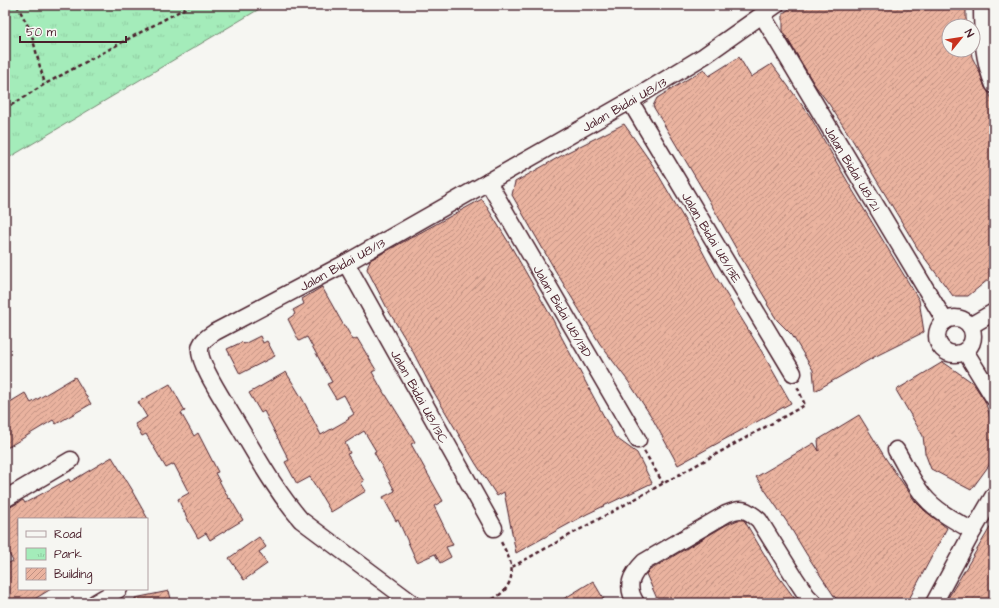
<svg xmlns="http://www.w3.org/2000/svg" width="999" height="608" font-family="'Architects Daughter',sans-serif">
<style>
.park{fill:url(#park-tufts);stroke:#778672}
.building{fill:url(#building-hatch);stroke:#4a1f2b}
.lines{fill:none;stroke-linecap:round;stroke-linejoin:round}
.minor-casing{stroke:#4a1f2b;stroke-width:19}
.path{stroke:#4a1f2b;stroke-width:2.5;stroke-dasharray:4 3;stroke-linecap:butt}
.minor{stroke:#f6f6f2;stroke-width:16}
.labels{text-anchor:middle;stroke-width:3;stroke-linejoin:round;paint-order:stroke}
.street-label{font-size:13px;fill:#4a1f2b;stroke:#f6f6f2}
</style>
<defs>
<pattern id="park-tufts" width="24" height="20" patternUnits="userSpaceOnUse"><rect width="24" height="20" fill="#a4ecba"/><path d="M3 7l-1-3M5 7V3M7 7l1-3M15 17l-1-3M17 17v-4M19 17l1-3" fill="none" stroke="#8fcaa0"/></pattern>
<pattern id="building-hatch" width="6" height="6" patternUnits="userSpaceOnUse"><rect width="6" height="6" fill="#eab39f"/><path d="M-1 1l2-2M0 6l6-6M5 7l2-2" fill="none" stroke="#c09182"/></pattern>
</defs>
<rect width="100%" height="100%" fill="#f6f6f2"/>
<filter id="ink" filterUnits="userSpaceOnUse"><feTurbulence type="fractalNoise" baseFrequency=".025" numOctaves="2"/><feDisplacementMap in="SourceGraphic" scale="8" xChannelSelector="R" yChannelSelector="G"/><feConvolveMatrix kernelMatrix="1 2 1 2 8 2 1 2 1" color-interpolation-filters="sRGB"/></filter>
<g filter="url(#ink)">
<polygon class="park" points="5,5 266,5 5,160"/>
<g class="building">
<polygon points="796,5 966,5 966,18 967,26 949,26 949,50 971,50 972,57 980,73 985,88 989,93 994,103 994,275 968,296 953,296 918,249 853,141 829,104 814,84 783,31 783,13"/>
<polygon points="739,57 751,77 772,64 810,116 853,191 919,300 924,332 876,356 815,391 813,370 792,335 777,320 767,304 768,303 746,266 703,190 653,106 657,98 704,69 709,76"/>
<polygon points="624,124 652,164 697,241 717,279 762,352 791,403 678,465 651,416 628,381 600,344 555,270 512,195 515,182 568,152"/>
<polygon points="482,199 509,243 553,320 562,338 615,437 637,453 652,483 587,514 516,553 504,492 497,496 476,464 432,389 412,350 388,310 367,269 370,260"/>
<polygon points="322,287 344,326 345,326 353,340 357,338 376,370 372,372 385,395 386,395 408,430 415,442 411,444 443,501 434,506 453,545 446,547 451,557 440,563 435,554 417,562 398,520 396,521 383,497 395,491 374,452 376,451 364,431 345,443 350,453 347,454 364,481 361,483 366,491 331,512 310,477 297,484 285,462 289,460 264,411 261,413 249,393 286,372 303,400 321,435 349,419 348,418 354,414 344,395 336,399 327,384 332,382 307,337 299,341 288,319 295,314 293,310 304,304 302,299"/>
<polygon points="260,336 263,343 267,341 275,356 240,374 227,349 242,342 244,344"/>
<polygon points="943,362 973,383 985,401 994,429 990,464 971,490 931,469 925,453 923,436 896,390"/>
<polygon points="75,377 91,404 56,424 53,420 5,449 5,405 25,393 31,403"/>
<polygon points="170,384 185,411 181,413 194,436 198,433 218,472 215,473 229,499 230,498 243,520 210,540 206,533 198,538 189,522 178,499 189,493 174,464 166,468 146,434 142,436 135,424 147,417 138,402"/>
<polygon points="859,415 886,459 915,501 925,511 947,528 907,603 841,603 834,596 807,555 787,522 756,477 814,443 819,451 818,440"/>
<polygon points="112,457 133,491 132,491 148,519 19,519 19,589 51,589 28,603 5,603 5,565 13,561 5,547 5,510 23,500 25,503 69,479 70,482"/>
<polygon points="738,520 744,520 773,569 798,603 659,603 646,574 650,570 726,525"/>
<polygon points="994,521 994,603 945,603 963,573"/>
<polygon points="259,537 266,547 259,552 267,564 244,580 229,558"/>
<polygon points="593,581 606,603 557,603"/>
<polygon points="169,591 172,603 135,603 135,598"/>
</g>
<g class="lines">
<g class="minor-casing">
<g id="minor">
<path d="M982,5C982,32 983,60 994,85"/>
<polyline points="762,15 945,321"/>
<polyline points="630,101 793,373"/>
<polyline points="488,182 638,440"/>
<polyline points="346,263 494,528"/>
<circle cx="955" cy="336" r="18"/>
<polyline points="970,326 994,312"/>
<polyline points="965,351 994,398"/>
<path d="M896,450C905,465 912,481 923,495C936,511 955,521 973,531"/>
<polyline points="5,499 71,460"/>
<polyline points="95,603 119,589"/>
<path d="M412,603L301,520C273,488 254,451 232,415C224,401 199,364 200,350C200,341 209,336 215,332L346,263L630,101L704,56L776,5"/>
<path d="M636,603C625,586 631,575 644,562L726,514C742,507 746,509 759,520L795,578L807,596L814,603"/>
<polyline points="934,603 973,531 994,495"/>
</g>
</g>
<g class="path">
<polyline points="17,5 31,32 40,67 45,84"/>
<polyline points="5,109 45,84 191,5"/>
<polyline points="644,451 663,483"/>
<polyline points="512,567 805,405 797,386"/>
<path d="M479,603C498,601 515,586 511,565C509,556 504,548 500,540"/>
</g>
<use href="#minor" class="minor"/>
</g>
</g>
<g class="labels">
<g class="street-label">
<text transform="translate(624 104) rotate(-30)" y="5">Jalan Bidai U8/13</text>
<text transform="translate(853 168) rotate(59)" y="5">Jalan Bidai U8/21</text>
<text transform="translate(712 237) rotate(59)" y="5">Jalan Bidai U8/13E</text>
<text transform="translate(342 264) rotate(-29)" y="5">Jalan Bidai U8/13</text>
<text transform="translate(563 311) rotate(60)" y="5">Jalan Bidai U8/13D</text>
<text transform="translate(420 396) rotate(61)" y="5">Jalan Bidai U8/13C</text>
</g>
</g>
<rect width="999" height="608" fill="none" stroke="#f6f6f2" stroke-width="20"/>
<rect x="10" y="10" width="979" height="588" fill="none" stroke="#4a1f2b" stroke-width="1.5" filter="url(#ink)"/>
<rect x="18" y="518" width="130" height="72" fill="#f6f6f2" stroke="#b1a0a2"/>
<rect x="26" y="531" width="20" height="6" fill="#f6f6f2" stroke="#b1a0a2"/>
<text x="54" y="538" font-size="12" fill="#4a1f2b">Road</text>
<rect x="26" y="548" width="20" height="12" fill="url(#park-tufts)" stroke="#b1a0a2"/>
<text x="54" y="558" font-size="12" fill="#4a1f2b">Park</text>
<rect x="26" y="568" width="20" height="12" fill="url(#building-hatch)" stroke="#b1a0a2"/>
<text x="54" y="578" font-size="12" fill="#4a1f2b">Building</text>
<g transform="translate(961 38) rotate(60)"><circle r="19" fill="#f6f6f2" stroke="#b1a0a2"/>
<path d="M0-3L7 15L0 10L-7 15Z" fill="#c8321e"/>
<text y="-6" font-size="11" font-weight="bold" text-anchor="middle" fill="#4a1f2b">N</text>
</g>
<path d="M20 36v6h106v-6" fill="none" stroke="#4a1f2b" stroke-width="2"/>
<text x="26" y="36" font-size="12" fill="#4a1f2b" stroke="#f6f6f2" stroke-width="3" paint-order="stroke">50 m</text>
</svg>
